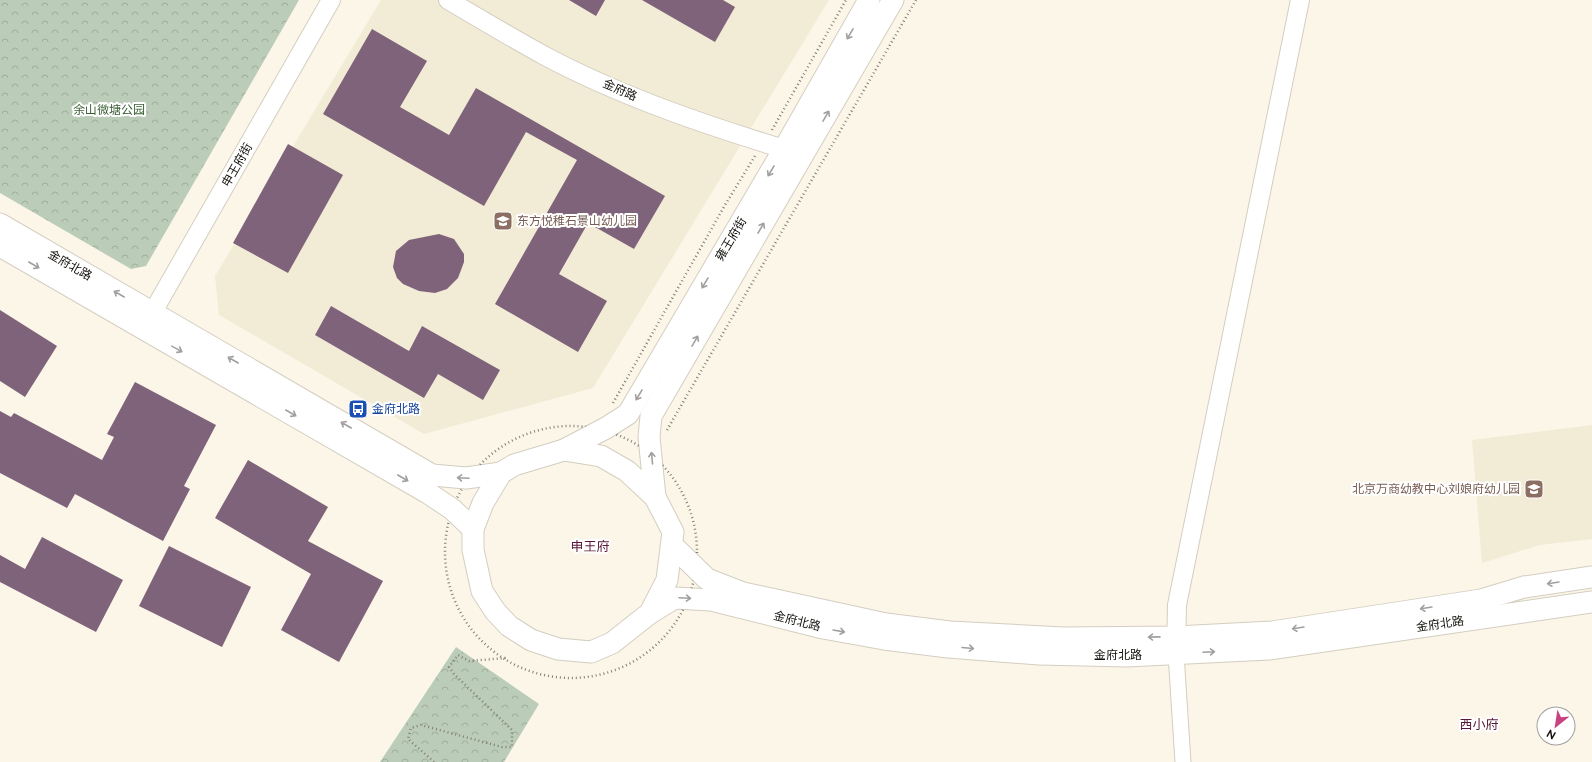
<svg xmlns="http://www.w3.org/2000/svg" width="1592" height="762" font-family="Raleway,'Noto Sans SC',sans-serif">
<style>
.built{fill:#f2ebd6}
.park{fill:url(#park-crowns)}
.building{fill:#7e637a}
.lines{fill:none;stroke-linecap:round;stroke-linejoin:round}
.minor-casing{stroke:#d3cec0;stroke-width:17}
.tertiary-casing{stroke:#d3cec0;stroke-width:20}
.secondary-casing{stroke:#d3cec0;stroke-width:23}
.path{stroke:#837f76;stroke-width:2.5;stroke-dasharray:1 3;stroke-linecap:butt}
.minor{stroke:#fff;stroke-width:15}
.tertiary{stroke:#fff;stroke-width:18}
.secondary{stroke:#fff;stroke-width:21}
.oneway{stroke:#a1a09e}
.labels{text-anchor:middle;stroke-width:4;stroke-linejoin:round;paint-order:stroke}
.street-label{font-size:12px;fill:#14120d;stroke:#fff}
.park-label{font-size:12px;fill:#3b5f35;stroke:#fff}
.education-label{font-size:12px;fill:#785e54;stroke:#fff;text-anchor:start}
.transit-label{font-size:12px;fill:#164399;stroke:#fff;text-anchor:start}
.neighbourhood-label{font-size:13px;fill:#581837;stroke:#fff}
</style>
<defs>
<pattern id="park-crowns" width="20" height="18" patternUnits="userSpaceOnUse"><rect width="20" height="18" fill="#bbccb8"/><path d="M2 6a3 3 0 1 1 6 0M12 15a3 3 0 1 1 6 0" fill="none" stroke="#a0ae9d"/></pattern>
</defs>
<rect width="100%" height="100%" fill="#fcf6e9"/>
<g class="built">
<polygon points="381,0 829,0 593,388 424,434 219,315 215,276"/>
<polygon points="1592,425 1592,539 1540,545 1482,563 1472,440"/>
</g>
<g class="park">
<polygon points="0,0 299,0 146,266 131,269 0,193"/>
<polygon points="456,647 539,704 504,762 380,762"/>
</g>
<g class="building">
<polygon points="569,0 605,0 596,16"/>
<polygon points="642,0 723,0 735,7 715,42"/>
<polygon points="372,29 427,61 400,107 449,135 476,88 665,196 634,249 588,223 559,274 607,301 578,352 495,304 577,160 526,132 484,206 323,114"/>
<polygon points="288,144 343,175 288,273 233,243"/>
<polygon points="439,234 454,239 464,254 464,262 458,278 447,289 435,293 419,291 403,284 397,278 393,267 396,251 409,240"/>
<polygon points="331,306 409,351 422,326 500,370 483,400 438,374 424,398 315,335"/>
<polygon points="0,310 57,346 25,397 0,381"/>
<polygon points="135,382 216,425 184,486 190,489 163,541 75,494 67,508 0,473 0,411 11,417 14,413 102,460 114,437 107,434"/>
<polygon points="248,460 328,507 308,541 383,581 339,662 281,630 311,574 215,518"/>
<polygon points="42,537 123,580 96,632 0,582 0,555 25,569"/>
<polygon points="169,546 251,587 222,647 139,606"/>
</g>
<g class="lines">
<g class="minor-casing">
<polyline id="minor" points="1176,654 1183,762"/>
</g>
<g class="tertiary-casing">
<g id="tertiary">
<path d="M448,0C480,19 512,38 545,56C624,98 711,127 797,153"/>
<polyline points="146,324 331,0"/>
<polyline points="1176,651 1177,605 1300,0"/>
</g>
</g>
<g class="secondary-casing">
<g id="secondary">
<polyline points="0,224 432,475 466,478 501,473"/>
<polyline points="0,246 428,493 452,509 473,529"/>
<polygon points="564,450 601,456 627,471 655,497 673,532 667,580 650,613 612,643 591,652 558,649 531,640 509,626 495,611 482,591 473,550 473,529 483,503 501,473 514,465"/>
<polyline points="564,450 606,428 628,414 784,149 869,0"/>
<polyline points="655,497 649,437 651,416 893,0"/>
<polyline points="672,545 707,579 743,593 886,624 950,632 1063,638 1176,637 1272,632 1481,600 1524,587 1592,577"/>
<polyline points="650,613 675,598 711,600 823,628 884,639 948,647 1039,654 1127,656 1269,649 1592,602"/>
</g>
</g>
<g class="path">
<polyline points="772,130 846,0"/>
<polyline points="613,403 725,205 755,156"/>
<circle cx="571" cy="552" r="126"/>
<polyline points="667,430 916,0"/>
<polyline points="434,762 408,739 411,728 421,725 502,747 512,747 512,730 454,674 449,667 458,655 469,661 506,658"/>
</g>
<use href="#minor" class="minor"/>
<use href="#tertiary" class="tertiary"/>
<use href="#secondary" class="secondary"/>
</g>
<defs><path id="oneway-shaft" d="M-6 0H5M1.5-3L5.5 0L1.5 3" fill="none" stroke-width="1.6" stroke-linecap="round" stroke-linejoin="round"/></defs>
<g class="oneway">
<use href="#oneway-shaft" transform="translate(850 34) rotate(120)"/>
<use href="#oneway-shaft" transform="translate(826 116) rotate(-60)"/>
<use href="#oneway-shaft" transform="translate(771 171) rotate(121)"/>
<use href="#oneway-shaft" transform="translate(761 228) rotate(-60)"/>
<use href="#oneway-shaft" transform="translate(34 265) rotate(30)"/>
<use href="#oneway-shaft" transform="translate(705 283) rotate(121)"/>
<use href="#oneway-shaft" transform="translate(119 294) rotate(-150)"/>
<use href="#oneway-shaft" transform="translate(695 341) rotate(-60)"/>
<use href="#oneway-shaft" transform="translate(177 349) rotate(29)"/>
<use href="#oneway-shaft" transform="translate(233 360) rotate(-150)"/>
<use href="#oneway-shaft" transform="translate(639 395) rotate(121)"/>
<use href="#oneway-shaft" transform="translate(291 413) rotate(30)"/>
<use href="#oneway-shaft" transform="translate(346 425) rotate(-150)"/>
<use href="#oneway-shaft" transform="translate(652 458) rotate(-95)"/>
<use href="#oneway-shaft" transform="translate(403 478) rotate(30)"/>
<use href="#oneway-shaft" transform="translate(463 478) rotate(-177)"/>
<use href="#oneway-shaft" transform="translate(1553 583) rotate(171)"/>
<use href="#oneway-shaft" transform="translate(685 598) rotate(3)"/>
<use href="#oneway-shaft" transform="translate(1426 608) rotate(171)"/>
<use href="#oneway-shaft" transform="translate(1298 628) rotate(171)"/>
<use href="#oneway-shaft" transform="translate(839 631) rotate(10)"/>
<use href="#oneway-shaft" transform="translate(1154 637) rotate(179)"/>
<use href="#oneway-shaft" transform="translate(968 648) rotate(5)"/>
<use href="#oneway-shaft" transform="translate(1209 652) rotate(-3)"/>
</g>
<defs>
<g id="school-square" transform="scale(1)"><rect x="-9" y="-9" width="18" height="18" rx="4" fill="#8d6e63" stroke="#fff"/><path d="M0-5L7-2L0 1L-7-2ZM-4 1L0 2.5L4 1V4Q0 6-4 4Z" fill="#fff"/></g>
<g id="bus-square" transform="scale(1)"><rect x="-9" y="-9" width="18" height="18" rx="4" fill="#1a4fb4" stroke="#fff"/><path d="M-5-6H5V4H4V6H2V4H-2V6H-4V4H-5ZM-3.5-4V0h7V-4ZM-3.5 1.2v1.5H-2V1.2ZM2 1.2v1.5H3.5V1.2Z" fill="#fff"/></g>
</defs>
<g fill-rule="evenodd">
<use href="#school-square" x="503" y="221"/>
<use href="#bus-square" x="358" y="409"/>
<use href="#school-square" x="1534" y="489"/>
</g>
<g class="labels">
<g class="street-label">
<text transform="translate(620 90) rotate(24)" y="4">金府路</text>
<text transform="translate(237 165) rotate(-60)" y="4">申王府街</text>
<text transform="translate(731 239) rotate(-59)" y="4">雍王府街</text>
<text transform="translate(70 265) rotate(30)" y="4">金府北路</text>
<text transform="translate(797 621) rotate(14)" y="4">金府北路</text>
<text transform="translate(1440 624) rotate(-8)" y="4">金府北路</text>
<text x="1118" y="659">金府北路</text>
</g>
<g class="park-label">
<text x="109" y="114">余山微塘公园</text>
</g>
<g class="education-label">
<text x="517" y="225">东方悦稚石景山幼儿园</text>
<text x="1520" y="493" text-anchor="end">北京万商幼教中心刘娘府幼儿园</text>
</g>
<g class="transit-label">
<text x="372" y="413">金府北路</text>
</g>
<g class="neighbourhood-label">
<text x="590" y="551">申王府</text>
<text x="1479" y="729">西小府</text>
</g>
</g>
<g transform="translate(1556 726) rotate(210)"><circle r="19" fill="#ffffff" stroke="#a1a09e"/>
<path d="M0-3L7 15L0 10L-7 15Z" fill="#c84282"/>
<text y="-6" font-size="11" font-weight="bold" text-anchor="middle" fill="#14120d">N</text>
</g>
</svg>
